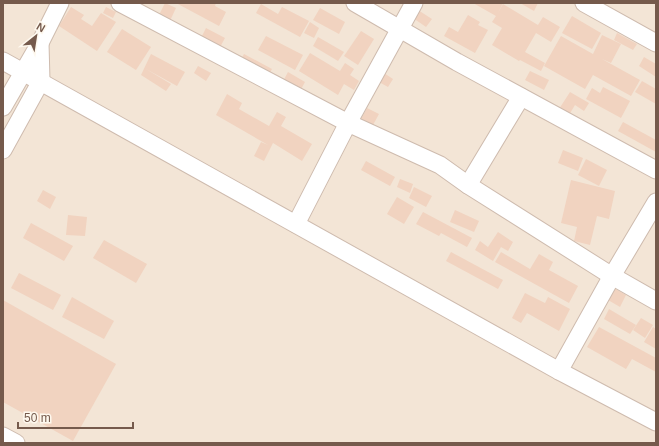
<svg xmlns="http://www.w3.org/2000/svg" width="659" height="446" font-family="Helvetica,sans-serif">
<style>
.residential{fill:#f3e5d6}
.building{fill:#f1d3c0}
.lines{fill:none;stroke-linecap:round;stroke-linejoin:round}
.minor-casing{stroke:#cebbae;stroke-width:19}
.minor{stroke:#fff;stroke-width:17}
</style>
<rect width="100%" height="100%" fill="#fcf4e7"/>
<rect class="residential" x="3" y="3" width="653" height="440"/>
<g class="building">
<polygon points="165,3 176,8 168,25 157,19"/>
<polygon points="176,3 216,3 215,6 226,12 219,26"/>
<polygon points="473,3 503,3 498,13 503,4 538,25 543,17 560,27 551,42 536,33 525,52 545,63 541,71 520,60 519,61 492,45 502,28 492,22 496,16"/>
<polygon points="520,3 538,3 534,11"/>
<polygon points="261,4 278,14 282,7 309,21 300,37 256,13"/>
<polygon points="71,7 84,15 81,19 92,26 101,13 116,22 97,51 59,26"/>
<polygon points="106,7 116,12 113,18 103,13"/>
<polygon points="320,8 345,22 339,34 313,20"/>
<polygon points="418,10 432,19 426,27 413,18"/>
<polygon points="468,15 480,22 478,25 488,30 475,53 444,36 449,27 458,32"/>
<polygon points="572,16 601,33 592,49 562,33"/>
<polygon points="310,22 319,28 314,38 304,33"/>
<polygon points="206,28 225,38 219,49 200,40"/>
<polygon points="122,29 151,47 136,70 107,52"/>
<polygon points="361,31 374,39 358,65 344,56"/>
<polygon points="617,33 637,44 633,50 614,40"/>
<polygon points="602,35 621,44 611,63 602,59 640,80 631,96 593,75 585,89 544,66 561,36 593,54"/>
<polygon points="266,36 303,55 295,70 258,50"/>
<polygon points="318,37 344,52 338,61 313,46"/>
<polygon points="310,53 340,71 345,63 354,69 350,75 359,81 354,90 344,84 338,95 299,71"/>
<polygon points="151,54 185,72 177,86 146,69 171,84 166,91 141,75"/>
<polygon points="244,54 272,69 266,80 238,65"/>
<polygon points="644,57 656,64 656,77 639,66"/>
<polygon points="198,66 211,73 206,81 194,73"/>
<polygon points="530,71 549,80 544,90 525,80"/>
<polygon points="288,72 305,82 298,95 281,85"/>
<polygon points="384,73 393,79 388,87 379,82"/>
<polygon points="642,81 656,89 656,104 635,92"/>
<polygon points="603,87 630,101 621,118 586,99 592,88 600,93"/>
<polygon points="570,92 589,103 584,111 575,105 569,115 559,109"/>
<polygon points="227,94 242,103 239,109 269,126 277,112 286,117 281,126 312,144 302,161 273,143 264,161 254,156 261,142 268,145 216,115"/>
<polygon points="367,108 379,114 373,125 361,119"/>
<polygon points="623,122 656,140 656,152 618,131"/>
<polygon points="563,150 583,158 578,171 558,163"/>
<polygon points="586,159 607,170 599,186 578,175"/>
<polygon points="366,161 395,177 390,186 361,170"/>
<polygon points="400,179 413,184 410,193 397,187"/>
<polygon points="571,180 615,191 609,219 597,216 590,245 574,241 577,227 561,223"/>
<polygon points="414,187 432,196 426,207 409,198"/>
<polygon points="43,190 56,197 50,209 37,201"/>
<polygon points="397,197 414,207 404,224 387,214"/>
<polygon points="455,210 479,221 474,232 450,222"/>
<polygon points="423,212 472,238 467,247 441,233 439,236 416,224"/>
<polygon points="68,215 87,217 85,236 66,235"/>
<polygon points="31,223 73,246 64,261 23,238"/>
<polygon points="498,232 513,242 508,251 501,247 493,261 475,250 480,241 488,247"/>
<polygon points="104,240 147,264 136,283 93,258"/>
<polygon points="451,252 503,280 498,289 446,261"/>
<polygon points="501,252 530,269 539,254 553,262 549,270 578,286 569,303 495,262"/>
<polygon points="19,273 61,295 53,310 11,288"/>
<polygon points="614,288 626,295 620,307 608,300"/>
<polygon points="525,293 545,303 548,297 570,309 559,331 527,313 521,323 512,318"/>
<polygon points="72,297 114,321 104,339 62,317"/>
<polygon points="3,300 116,364 73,441 3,402"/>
<polygon points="609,309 636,325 630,334 604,319"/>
<polygon points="641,318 653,325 645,338 633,330"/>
<polygon points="599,327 656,358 656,372 632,359 626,369 587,347"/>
<polygon points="653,327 656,329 656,349 644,342"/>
</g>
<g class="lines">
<g class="minor-casing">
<g id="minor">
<polyline points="120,3 348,123 440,165 468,185 612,276 656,301"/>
<polyline points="355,3 457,62 656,170"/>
<polyline points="584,3 656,43"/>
<polyline points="3,61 559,371 656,422"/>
<polyline points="3,107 40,43 60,3"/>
<polyline points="3,150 41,81 40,43"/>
<polyline points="468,185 521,97"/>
<polyline points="296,224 348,123 414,3"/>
<polyline points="559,371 612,276 656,202"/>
<polyline points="3,436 16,443"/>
</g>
</g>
<use href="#minor" class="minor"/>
</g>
<rect width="659" height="446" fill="none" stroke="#755a4c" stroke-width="8"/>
<g transform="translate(36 36) rotate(30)" stroke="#fef8ee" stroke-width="3" paint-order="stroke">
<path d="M0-3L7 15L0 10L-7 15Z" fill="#755a4c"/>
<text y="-6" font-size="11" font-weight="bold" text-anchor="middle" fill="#755a4c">N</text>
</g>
<path d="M18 422v6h115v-6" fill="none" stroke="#755a4c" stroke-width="2"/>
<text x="24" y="422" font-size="12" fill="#755a4c" stroke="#fef8ee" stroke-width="3" paint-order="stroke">50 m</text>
</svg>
